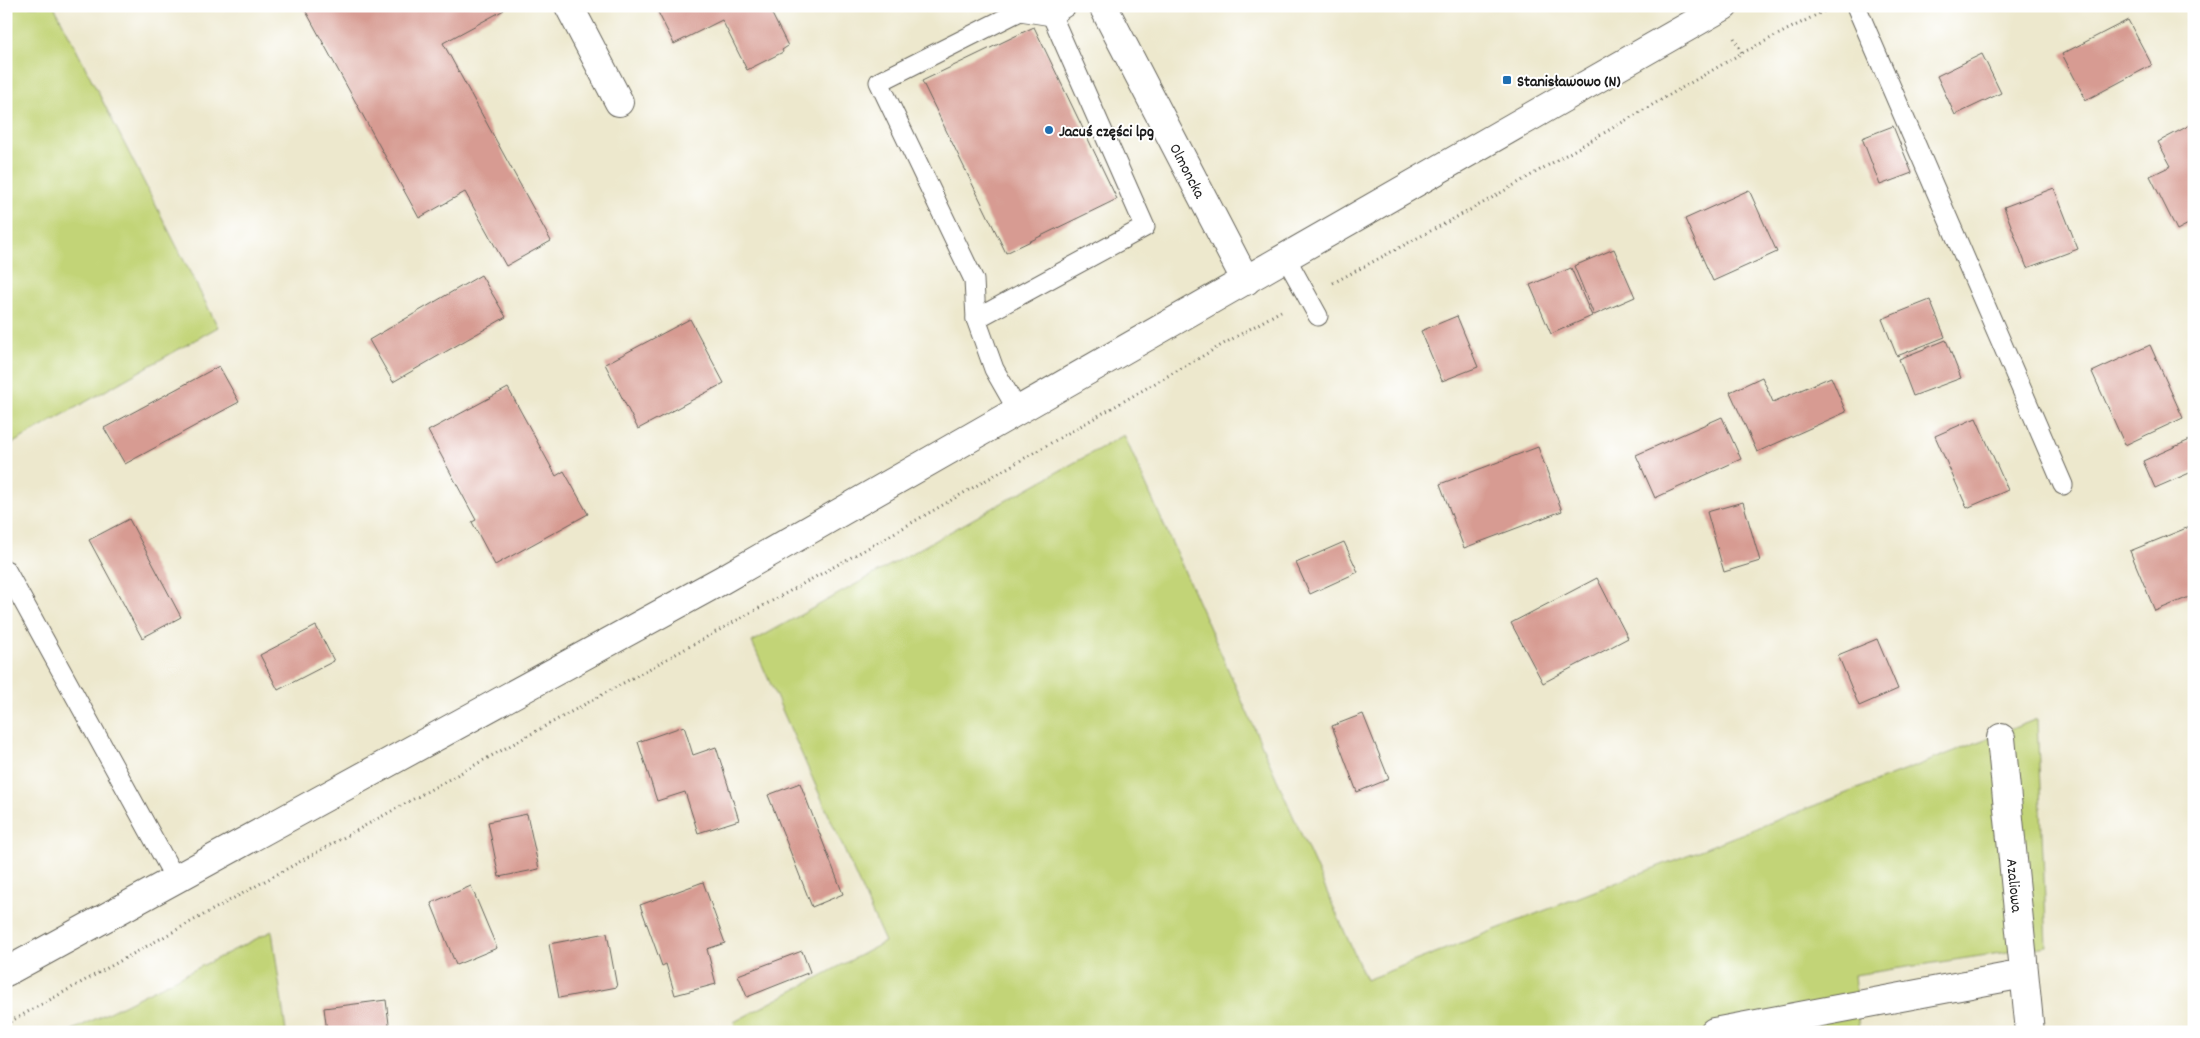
<svg xmlns="http://www.w3.org/2000/svg" width="2200" height="1038" font-family="Dekko,sans-serif">
<style>
.green{fill:#c2d477;stroke:#6f784a}
.building{fill:#d79b92}
.lines{fill:none;stroke-linecap:round;stroke-linejoin:round}
.service-casing{stroke:#65635a;stroke-width:21}
.minor-casing{stroke:#65635a;stroke-width:30}
.tertiary-casing{stroke:#65635a;stroke-width:30}
.path{stroke:#65635a;stroke-width:3;stroke-dasharray:1 4;stroke-linecap:butt}
.service{stroke:#fff;stroke-width:19}
.minor{stroke:#fff;stroke-width:28}
.tertiary{stroke:#fff;stroke-width:28}
.poi-dot{fill:#1f6fb2;stroke:#fff;stroke-width:2}
.labels{text-anchor:middle;stroke-width:4;stroke-linejoin:round;paint-order:stroke}
.poi-label{font-size:16px;font-weight:bold;fill:#1c1c1c;stroke:#fff;text-anchor:start}
.street-label{font-size:16px;fill:#1c1c1c;stroke:#fff}
</style>
<rect width="100%" height="100%" fill="#fff"/>
<filter id="ink" filterUnits="userSpaceOnUse"><feTurbulence type="fractalNoise" baseFrequency=".02" numOctaves="2"/><feDisplacementMap in="SourceGraphic" scale="10" xChannelSelector="R" yChannelSelector="G"/><feConvolveMatrix kernelMatrix="1 2 1 2 8 2 1 2 1" color-interpolation-filters="sRGB"/></filter>
<filter id="wash" filterUnits="userSpaceOnUse"><feTurbulence type="fractalNoise" baseFrequency=".0096" numOctaves="4" result="noise"/><feDisplacementMap in="SourceGraphic" scale="20" xChannelSelector="R" yChannelSelector="G"/><feGaussianBlur stdDeviation="1.12" result="paint"/><feColorMatrix in="noise" values="0 0 0 0 0 0 0 0 0 0 0 0 0 0 0 0 0 1.4 0 .05"/><feComposite in="paint" operator="in"/></filter>
<g filter="url(#wash)">
<rect width="100%" height="100%" fill="#ede8cd"/>
<g class="green">
<polygon points="6,6 54,6 218,327 6,447"/>
<polygon points="1124,435 1366,980 2037,719 2047,946 1854,975 1859,1032 737,1032 734,1022 885,942 752,642"/>
<polygon points="272,931 286,1032 69,1032"/>
</g>
<g id="blocks">
<g class="building">
<polygon points="303,6 503,6 504,10 443,43 551,241 506,266 465,192 419,218"/>
<polygon points="655,6 768,6 788,46 782,50 783,52 747,70 722,20 674,44"/>
<polygon points="2128,20 2152,65 2086,100 2062,54"/>
<polygon points="1034,27 1117,199 1006,253 922,81"/>
<polygon points="1982,54 2001,93 1955,115 1937,76"/>
<polygon points="2194,123 2194,221 2177,230 2150,176 2171,166 2158,142"/>
<polygon points="1893,126 1912,173 1880,185 1862,138"/>
<polygon points="2054,188 2078,249 2027,268 2004,207"/>
<polygon points="1749,190 1777,252 1713,281 1685,219"/>
<polygon points="1614,249 1635,297 1594,315 1574,266"/>
<polygon points="1571,268 1592,316 1551,334 1530,285"/>
<polygon points="481,275 506,317 393,382 369,340"/>
<polygon points="1930,300 1945,337 1897,356 1882,319"/>
<polygon points="1457,316 1478,367 1442,381 1421,331"/>
<polygon points="690,319 724,383 638,429 605,364"/>
<polygon points="1946,340 1961,378 1913,396 1899,359"/>
<polygon points="2150,345 2183,418 2125,445 2092,372"/>
<polygon points="219,366 239,402 125,464 104,428"/>
<polygon points="1762,377 1773,402 1831,377 1846,412 1757,452 1730,392"/>
<polygon points="508,388 556,476 564,471 588,514 495,565 472,522 476,520 428,431"/>
<polygon points="1722,417 1741,459 1655,498 1636,455"/>
<polygon points="1976,418 2008,490 1967,508 1935,436"/>
<polygon points="2192,439 2194,443 2194,471 2155,488 2143,461"/>
<polygon points="1538,447 1562,511 1464,548 1440,484"/>
<polygon points="1743,502 1760,561 1724,572 1707,512"/>
<polygon points="129,519 181,617 142,638 89,540"/>
<polygon points="2194,525 2194,595 2155,611 2130,551"/>
<polygon points="1344,542 1358,572 1310,594 1296,563"/>
<polygon points="1597,578 1628,638 1543,683 1511,623"/>
<polygon points="316,626 334,661 278,690 260,655"/>
<polygon points="1877,639 1898,689 1859,706 1838,655"/>
<polygon points="1363,714 1389,779 1357,792 1332,726"/>
<polygon points="684,726 693,755 716,747 739,820 698,833 685,792 657,801 638,742"/>
<polygon points="800,783 843,894 812,907 768,795"/>
<polygon points="527,814 539,869 499,877 488,822"/>
<polygon points="703,882 725,943 707,949 716,984 675,995 666,964 662,966 640,905"/>
<polygon points="471,886 497,948 456,965 431,903"/>
<polygon points="607,933 617,987 559,998 549,944"/>
<polygon points="802,951 810,972 747,997 738,975"/>
<polygon points="386,1000 390,1032 327,1032 324,1008"/>
</g>
</g>
</g>
<g filter="url(#ink)">
<use href="#blocks" fill-opacity="0" stroke="#65635a" stroke-width="1"/>
<g class="lines">
<g class="service-casing">
<g id="service">
<polyline points="1856,6 2063,485"/>
<polyline points="1286,258 1318,316"/>
<polyline points="976,319 1145,227 1052,16"/>
<polyline points="1018,411 994,369 976,319 974,280 879,82 1020,11 1052,16 1067,6"/>
<polyline points="6,570 176,880"/>
</g>
</g>
<g class="minor-casing">
<g id="minor">
<polyline points="569,6 619,102"/>
<path id="s1" d="M2001,738L2030,1032"/>
<polyline points="1714,1032 2024,974"/>
</g>
</g>
<g class="tertiary-casing">
<g id="tertiary">
<path id="s2" d="M1103,6L1246,281"/>
<polyline points="6,972 722,580 1724,6"/>
</g>
</g>
<g class="path">
<polyline points="1734,38 1742,53"/>
<polyline points="1333,283 1483,203 1742,53 1828,9"/>
<polyline points="6,1024 866,549 1281,311"/>
</g>
<use href="#service" class="service"/>
<use href="#minor" class="minor"/>
<use href="#tertiary" class="tertiary"/>
</g>
</g>
<g class="poi-dot">
<rect x="1502" y="75" width="10" height="10" rx="2.5"/>
<circle cx="1049" cy="130" r="5"/>
</g>
<g class="labels">
<g class="poi-label">
<text x="1517" y="86">Stanisławowo (N)</text>
<text x="1059" y="136">Jacuś części lpg</text>
</g>
<g class="street-label">
<text dy="6" stroke="none"><textPath href="#s2" startOffset="185">Olmoncka</textPath></text>
<text dy="6" stroke="none"><textPath href="#s1" startOffset="148">Azaliowa</textPath></text>
</g>
</g>
<rect width="2200" height="1038" fill="none" stroke="#fff" stroke-width="25"/>
</svg>
